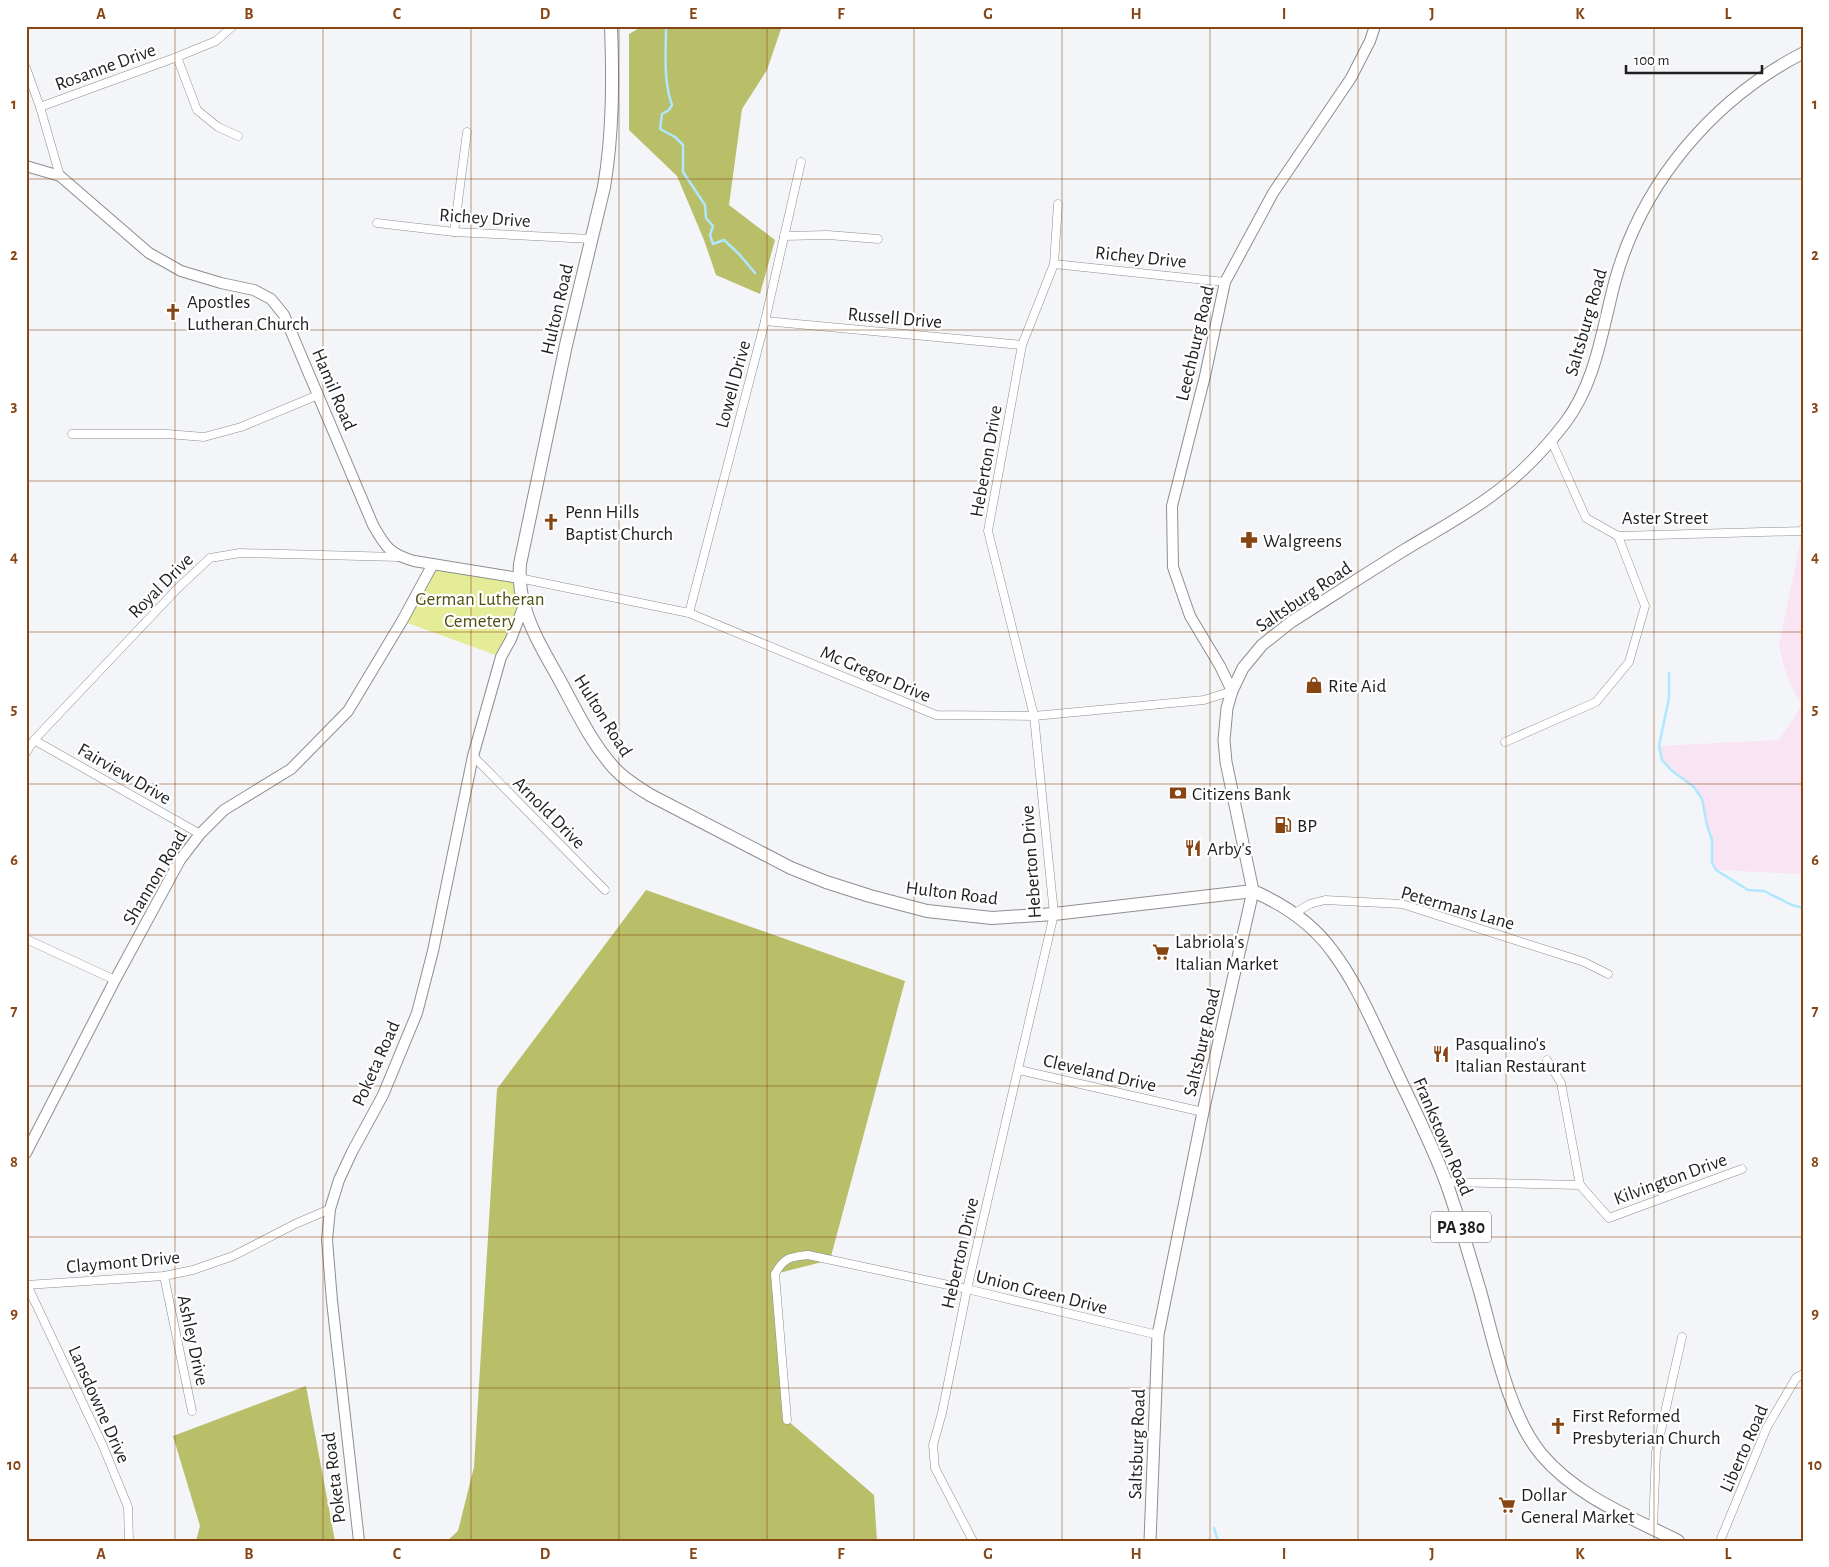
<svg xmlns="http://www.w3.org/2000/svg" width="1829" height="1567" font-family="'Alegreya Sans',sans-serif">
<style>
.industrial{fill:#f9e4f3}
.green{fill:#e5ec98}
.forest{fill:#b9be69}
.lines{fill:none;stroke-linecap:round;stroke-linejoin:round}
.stream{stroke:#aee7fe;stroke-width:2.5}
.minor-casing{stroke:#8d8e90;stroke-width:9}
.tertiary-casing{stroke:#8d8e90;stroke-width:12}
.secondary-casing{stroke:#8d8e90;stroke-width:13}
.primary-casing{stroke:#8d8e90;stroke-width:14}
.minor{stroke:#fff;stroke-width:8}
.tertiary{stroke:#fff;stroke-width:10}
.secondary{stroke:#fff;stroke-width:11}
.primary{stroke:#fff;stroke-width:12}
.grid{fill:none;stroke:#874514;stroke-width:1;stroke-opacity:0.55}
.labels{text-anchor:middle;stroke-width:4.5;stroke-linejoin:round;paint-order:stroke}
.shield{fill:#fff;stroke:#626263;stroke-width:1}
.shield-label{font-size:18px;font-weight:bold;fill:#1f1f20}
.street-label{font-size:19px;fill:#1f1f20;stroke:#fff}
.poi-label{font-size:19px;fill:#1f1f20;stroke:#fff;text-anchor:start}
.park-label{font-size:19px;fill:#4f5212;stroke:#fff}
.neatline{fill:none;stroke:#874514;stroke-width:2}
.grid-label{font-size:16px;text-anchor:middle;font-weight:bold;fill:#874514}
</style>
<rect width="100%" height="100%" fill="#f4f5f8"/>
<polygon class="industrial" points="1803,528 1803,874 1716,870 1712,858 1712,840 1707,825 1702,799 1694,787 1662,760 1659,746 1779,740 1802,705 1791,686 1784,667 1779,646"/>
<polygon class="green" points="433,564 519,578 524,605 501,657 402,621"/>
<g class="forest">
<polygon points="643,26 782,26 767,70 742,109 729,205 775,240 760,294 716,275 704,240 677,176 629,130 629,34"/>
<polygon points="646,890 905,981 830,1260 775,1274 787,1420 874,1495 877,1541 447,1541 458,1531 474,1467 497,1089"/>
<polygon points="306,1386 335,1541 196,1541 200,1526 173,1436"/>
</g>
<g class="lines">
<g class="stream">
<path d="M666,26C666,52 663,80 672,105L669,110L662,114L660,129L675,137L683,145V172L705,205L706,218L713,226L710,235L713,244L724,240L739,254L755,273"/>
<polyline points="1669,673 1669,698 1659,746 1662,760 1671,770 1694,787 1702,799 1707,825 1712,840 1712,863 1716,870 1748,890 1764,891 1792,905 1803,908"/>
<polyline points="1214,1528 1218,1541"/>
</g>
<g class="minor-casing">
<g id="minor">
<polyline points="177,57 197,110 218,127 238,136"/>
<polyline points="26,68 40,107 60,176"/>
<polyline points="40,107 177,57 216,41 233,26"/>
<polyline points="377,223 454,232 591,239"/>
<polyline points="454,232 467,132"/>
<polyline points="784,236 828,235 878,239"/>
<polyline points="1054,264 1225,282"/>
<polyline points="765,321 1022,345"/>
<polyline points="72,434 167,434 204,437 241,427 318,395"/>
<polyline points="1551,440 1586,518 1618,536 1802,531 1803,529"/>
<polyline points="519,578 689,613 936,715 1034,716 1204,700 1232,691"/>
<polyline points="689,613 765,321 801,162"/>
<polyline points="34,740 200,834"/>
<polyline points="1505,742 1596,702 1629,662 1645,606 1618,536"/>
<polyline points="26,753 34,740 178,588 210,558 240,553 399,557"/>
<polyline points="473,756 605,890"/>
<polyline points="1295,913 1310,904 1325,900 1402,904 1584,962 1608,974"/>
<polyline points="26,939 115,980"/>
<polyline points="1547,1060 1561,1083 1580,1185"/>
<polyline points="1019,1070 1203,1112"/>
<polyline points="1446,1182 1580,1185 1609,1218 1742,1169"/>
<polyline points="164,1276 192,1411"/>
<polyline points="26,1285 164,1276 193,1270 233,1256 295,1224 330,1209"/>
<polyline points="27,1285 103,1446 128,1507 129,1541"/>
<path d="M787,1420L775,1274C784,1257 790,1257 808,1255L967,1289L1158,1335"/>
<polyline points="1653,1528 1656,1452 1682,1337"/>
<polyline points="973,1541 935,1468 933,1445 942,1413 967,1289 1054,914 1034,716 988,531 1022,345 1054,264 1058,204"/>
<polyline points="1720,1541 1767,1427 1796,1378 1803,1374"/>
</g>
</g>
<g class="tertiary-casing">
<g id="tertiary">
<path d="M26,166L60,176L149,253L181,271L221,283L254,290L271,299L284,315L373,525C385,546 389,554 414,561L519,578"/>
<polyline points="1232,691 1220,666 1190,616 1173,567 1172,506 1205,376 1225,282 1273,193 1351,78 1370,41 1375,26"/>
<polyline points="26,1153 115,980 180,860 200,834 224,810 291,769 348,711 402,621 433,564"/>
<polyline points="359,1541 332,1301 327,1240 330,1209 339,1180 352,1152 383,1095 417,1013 433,951 473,756 501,657 511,639 524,605"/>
</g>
</g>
<g class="secondary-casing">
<path id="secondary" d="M1150,1541L1158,1335L1203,1112L1253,891L1226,762L1224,740L1227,708L1232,691L1243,668L1262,645L1291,622C1329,598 1367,573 1406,549C1434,532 1464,516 1491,496C1518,477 1544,450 1565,423C1596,382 1602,330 1615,281C1642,183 1713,99 1803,53"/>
</g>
<g class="primary-casing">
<path id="primary" d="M611,26C613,80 613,134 604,187L566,345L520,564C519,578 520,591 524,605C531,631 545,654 558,677C575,708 590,741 614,768C624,779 637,787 650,795L791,868L826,882L870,896L927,911L992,918L1054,914L1253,891C1285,905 1313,924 1333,952C1357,984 1372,1021 1389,1056C1408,1098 1430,1139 1446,1182C1459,1218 1469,1255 1480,1291C1494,1341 1508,1414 1541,1454C1576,1496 1630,1517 1678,1541"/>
</g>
<use href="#minor" class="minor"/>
<use href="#tertiary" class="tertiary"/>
<use href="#secondary" class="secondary"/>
<use href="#primary" class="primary"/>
</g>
<path class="grid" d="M175,26V1541M323,26V1541M471,26V1541M619,26V1541M767,26V1541M914,26V1541M1062,26V1541M1210,26V1541M1358,26V1541M1506,26V1541M1654,26V1541M26,179H1803M26,330H1803M26,481H1803M26,632H1803M26,784H1803M26,935H1803M26,1086H1803M26,1237H1803M26,1388H1803"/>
<defs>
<g id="church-bare" transform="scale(1.35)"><path d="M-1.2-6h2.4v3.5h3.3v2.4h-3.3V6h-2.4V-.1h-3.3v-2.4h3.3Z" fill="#874514" stroke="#fff" stroke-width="2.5" paint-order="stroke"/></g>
<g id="pharmacy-bare" transform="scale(1.35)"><path d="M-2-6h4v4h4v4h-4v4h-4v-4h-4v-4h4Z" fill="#874514" stroke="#fff" stroke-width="2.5" paint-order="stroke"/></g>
<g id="shop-bare" transform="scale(1.35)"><path d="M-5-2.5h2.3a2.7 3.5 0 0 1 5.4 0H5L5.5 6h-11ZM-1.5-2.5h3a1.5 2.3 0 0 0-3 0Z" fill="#874514" stroke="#fff" stroke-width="2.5" paint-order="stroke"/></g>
<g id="bank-bare" transform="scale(1.35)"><path d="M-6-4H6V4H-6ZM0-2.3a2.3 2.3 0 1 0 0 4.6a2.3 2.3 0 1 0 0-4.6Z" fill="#874514" stroke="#fff" stroke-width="2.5" paint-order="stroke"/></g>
<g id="fuel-bare" transform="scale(1.35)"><path d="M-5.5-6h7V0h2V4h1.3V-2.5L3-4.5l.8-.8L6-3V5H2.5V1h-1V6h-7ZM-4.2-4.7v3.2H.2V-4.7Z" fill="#874514" stroke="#fff" stroke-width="2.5" paint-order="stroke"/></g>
<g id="restaurant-bare" transform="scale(1.35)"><path d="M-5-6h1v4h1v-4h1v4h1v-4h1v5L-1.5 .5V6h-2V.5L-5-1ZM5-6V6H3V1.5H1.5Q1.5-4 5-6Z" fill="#874514" stroke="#fff" stroke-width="2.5" paint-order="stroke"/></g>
<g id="supermarket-bare" transform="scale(1.35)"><path d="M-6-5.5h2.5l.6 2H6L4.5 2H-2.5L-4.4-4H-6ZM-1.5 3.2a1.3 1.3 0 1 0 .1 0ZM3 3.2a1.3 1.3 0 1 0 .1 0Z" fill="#874514" stroke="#fff" stroke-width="2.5" paint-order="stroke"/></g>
</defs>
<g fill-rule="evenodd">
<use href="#church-bare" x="173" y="312"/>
<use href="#church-bare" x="551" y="522"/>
<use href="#pharmacy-bare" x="1249" y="540"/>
<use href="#shop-bare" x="1314" y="685"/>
<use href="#bank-bare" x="1178" y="793"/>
<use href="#fuel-bare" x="1283" y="825"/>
<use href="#restaurant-bare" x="1193" y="848"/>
<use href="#supermarket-bare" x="1161" y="952"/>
<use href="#restaurant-bare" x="1441" y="1054"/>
<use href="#church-bare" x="1558" y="1426"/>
<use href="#supermarket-bare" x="1507" y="1505"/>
</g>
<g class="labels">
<rect class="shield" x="1431" y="1211.5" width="60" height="31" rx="4"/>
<g class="shield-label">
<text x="1461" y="1233">PA 380</text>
</g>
<g class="street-label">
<text transform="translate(105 66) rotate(-20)" y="7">Rosanne Drive</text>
<text transform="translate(485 217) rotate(4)" y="7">Richey Drive</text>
<text transform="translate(1141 256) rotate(6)" y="7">Richey Drive</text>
<text transform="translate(556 309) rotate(-77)" y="7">Hulton Road</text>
<text transform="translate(895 317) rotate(5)" y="7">Russell Drive</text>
<text transform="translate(1585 322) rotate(-74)" y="7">Saltsburg Road</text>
<text transform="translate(1194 343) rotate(-77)" y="7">Leechburg Road</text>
<text transform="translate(732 384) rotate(-75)" y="7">Lowell Drive</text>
<text transform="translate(335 389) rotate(67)" y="7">Hamil Road</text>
<text transform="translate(985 461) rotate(-80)" y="7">Heberton Drive</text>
<text x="1665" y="524">Aster Street</text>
<text transform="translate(160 585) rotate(-45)" y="7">Royal Drive</text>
<text transform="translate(1303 596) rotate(-34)" y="7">Saltsburg Road</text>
<text transform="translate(876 673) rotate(23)" y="7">Mc Gregor Drive</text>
<text transform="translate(604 715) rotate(58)" y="7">Hulton Road</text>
<text transform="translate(125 773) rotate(30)" y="7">Fairview Drive</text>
<text transform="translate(550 812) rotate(45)" y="7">Arnold Drive</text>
<text transform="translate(1030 862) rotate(-94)" y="7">Heberton Drive</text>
<text transform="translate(154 877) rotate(-59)" y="7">Shannon Road</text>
<text transform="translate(952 892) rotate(7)" y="7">Hulton Road</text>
<text transform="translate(1458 907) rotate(16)" y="7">Petermans Lane</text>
<text transform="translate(1201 1042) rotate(-77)" y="7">Saltsburg Road</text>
<text transform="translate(375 1063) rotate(-66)" y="7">Poketa Road</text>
<text transform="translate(1100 1072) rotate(13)" y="7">Cleveland Drive</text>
<text transform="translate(1444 1136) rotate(67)" y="7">Frankstown Road</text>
<text transform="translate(1670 1178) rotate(-20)" y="7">Kilvington Drive</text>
<text transform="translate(959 1253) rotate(-77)" y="7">Heberton Drive</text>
<text transform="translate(123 1261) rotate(-5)" y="7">Claymont Drive</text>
<text transform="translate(1042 1291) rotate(14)" y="7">Union Green Drive</text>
<text transform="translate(194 1340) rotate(78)" y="7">Ashley Drive</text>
<text transform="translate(100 1404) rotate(66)" y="7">Lansdowne Drive</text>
<text transform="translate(1136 1444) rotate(-88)" y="7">Saltsburg Road</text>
<text transform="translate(1743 1448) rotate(-66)" y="7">Liberto Road</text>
<text transform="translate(333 1478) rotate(-97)" y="7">Poketa Road</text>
</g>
<g class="poi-label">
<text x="187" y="308">Apostles<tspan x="187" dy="22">Lutheran Church</tspan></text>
<text x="565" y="518">Penn Hills<tspan x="565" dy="22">Baptist Church</tspan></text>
<text x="1263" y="547">Walgreens</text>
<text x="1328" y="692">Rite Aid</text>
<text x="1192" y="800">Citizens Bank</text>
<text x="1297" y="832">BP</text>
<text x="1207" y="855">Arby's</text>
<text x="1175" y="948">Labriola's<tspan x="1175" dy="22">Italian Market</tspan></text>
<text x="1455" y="1050">Pasqualino's<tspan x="1455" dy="22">Italian Restaurant</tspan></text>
<text x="1572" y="1422">First Reformed<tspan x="1572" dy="22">Presbyterian Church</tspan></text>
<text x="1521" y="1501">Dollar<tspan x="1521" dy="22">General Market</tspan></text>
</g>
<g class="park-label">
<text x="480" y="605">German Lutheran<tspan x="480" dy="22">Cemetery</tspan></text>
</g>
</g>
<rect width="1829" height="1567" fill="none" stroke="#ffffff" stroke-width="55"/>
<path d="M1626 65v8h136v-8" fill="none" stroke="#1f1f20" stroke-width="2.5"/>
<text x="1634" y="65" font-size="15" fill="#1f1f20" stroke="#ffffff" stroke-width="4" paint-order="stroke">100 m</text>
<rect x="28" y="28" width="1774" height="1512" class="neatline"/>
<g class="grid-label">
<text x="101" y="19">A</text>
<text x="249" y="19">B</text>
<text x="397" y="19">C</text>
<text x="545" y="19">D</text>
<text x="693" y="19">E</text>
<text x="841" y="19">F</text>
<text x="988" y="19">G</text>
<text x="1136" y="19">H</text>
<text x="1284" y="19">I</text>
<text x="1432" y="19">J</text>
<text x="1580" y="19">K</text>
<text x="1728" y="19">L</text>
<text x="14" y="109">1</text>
<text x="1815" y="109">1</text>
<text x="14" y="260">2</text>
<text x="1815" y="260">2</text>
<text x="14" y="411">3</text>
<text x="1815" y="411">3</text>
<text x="14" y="562">4</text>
<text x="1815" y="562">4</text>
<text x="14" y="714">5</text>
<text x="1815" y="714">5</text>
<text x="14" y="865">6</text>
<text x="1815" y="865">6</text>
<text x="14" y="1016">7</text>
<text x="1815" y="1016">7</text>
<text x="14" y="1167">8</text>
<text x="1815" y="1167">8</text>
<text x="14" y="1318">9</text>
<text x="1815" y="1318">9</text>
<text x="14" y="1470">10</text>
<text x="1815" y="1470">10</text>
<text x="101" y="1559">A</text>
<text x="249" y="1559">B</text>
<text x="397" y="1559">C</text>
<text x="545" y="1559">D</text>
<text x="693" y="1559">E</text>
<text x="841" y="1559">F</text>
<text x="988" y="1559">G</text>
<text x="1136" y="1559">H</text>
<text x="1284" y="1559">I</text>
<text x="1432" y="1559">J</text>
<text x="1580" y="1559">K</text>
<text x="1728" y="1559">L</text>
</g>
</svg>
